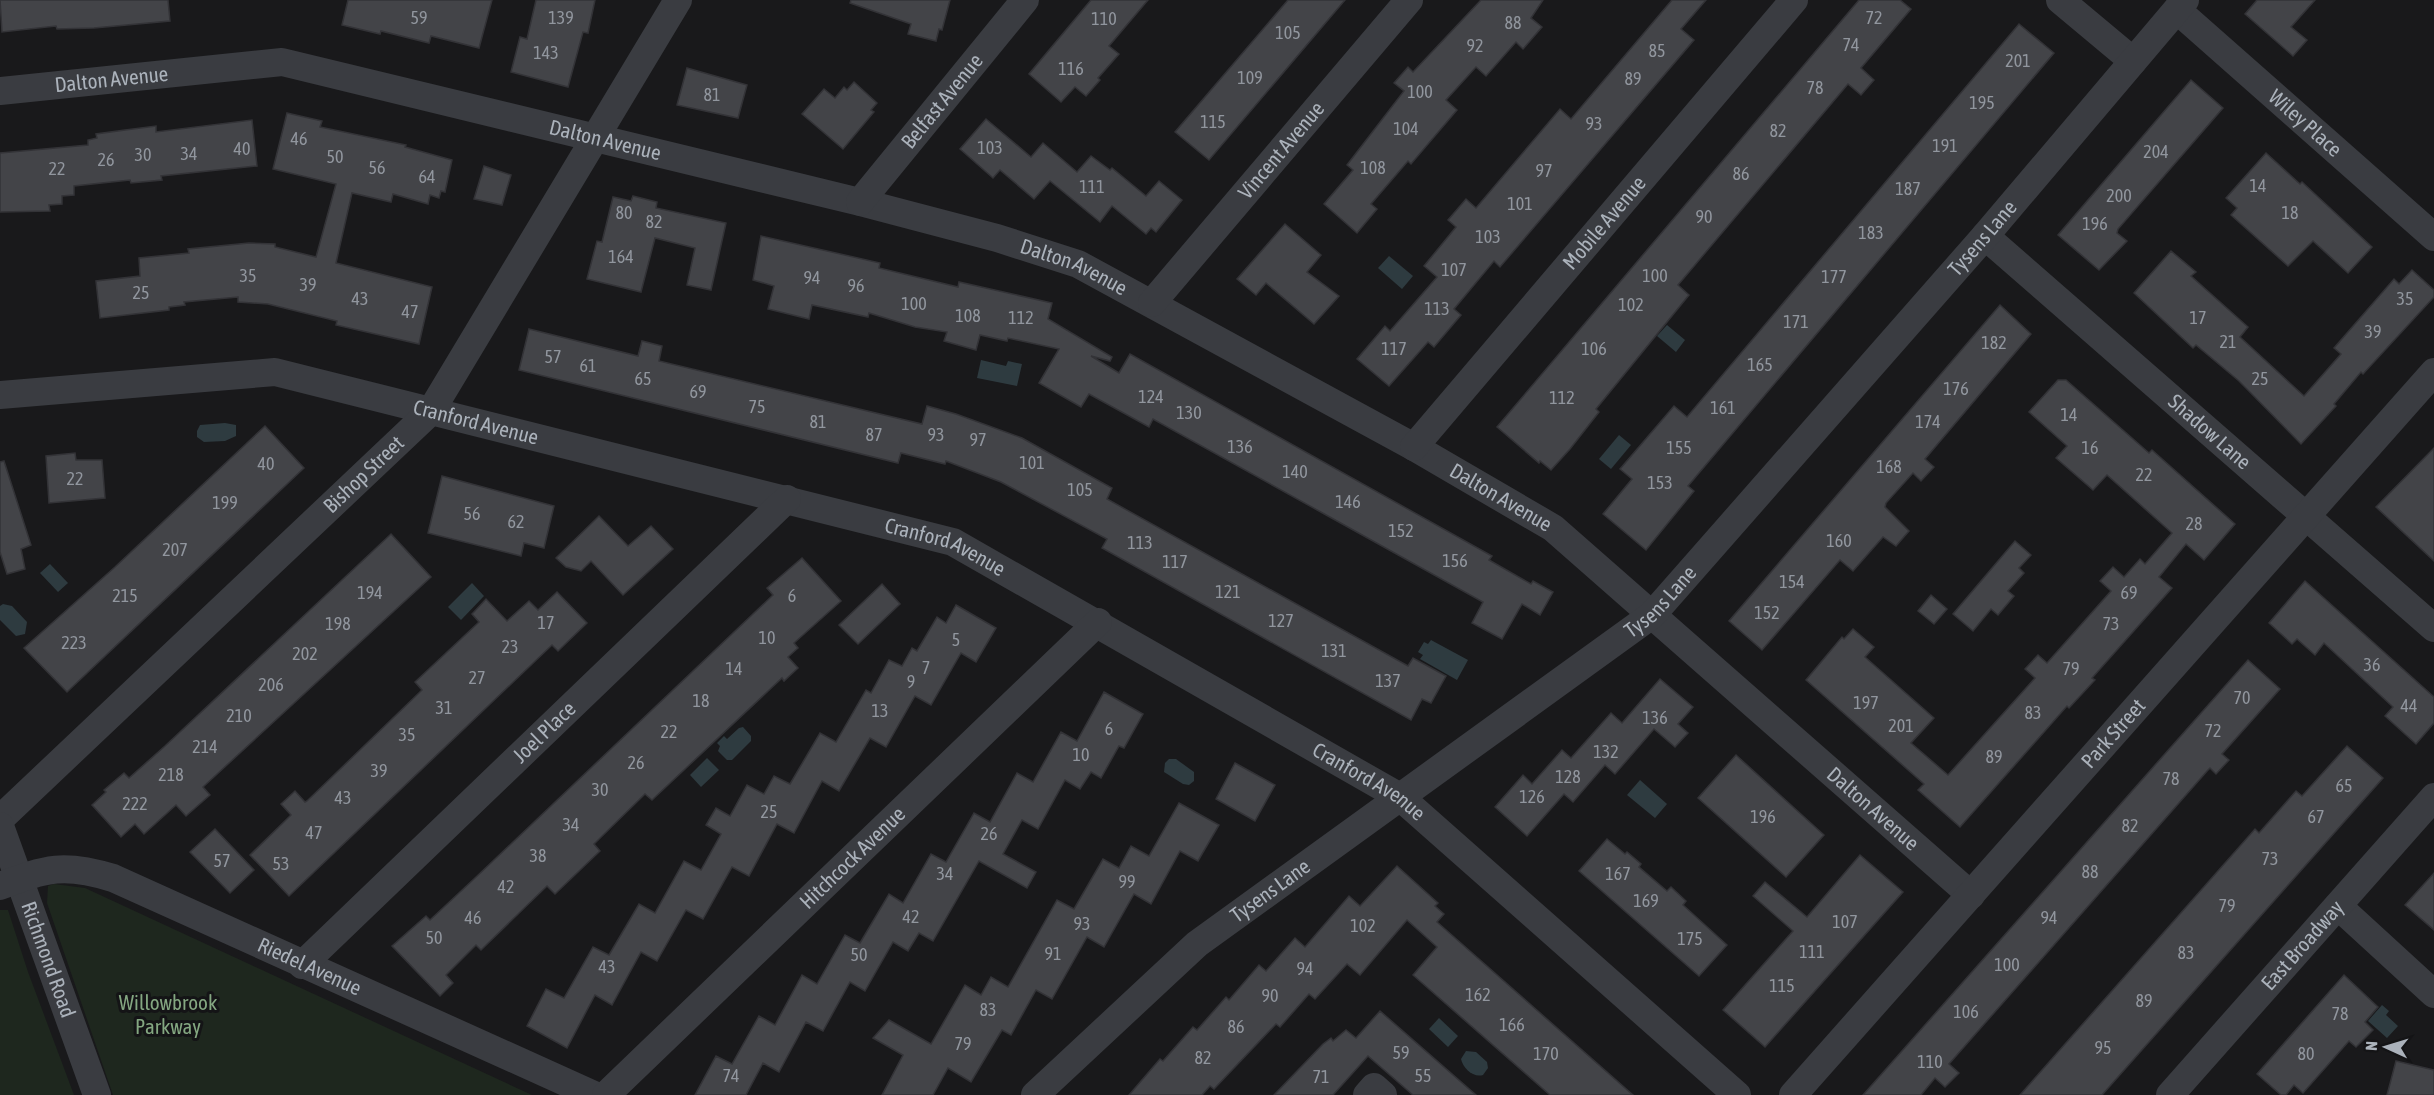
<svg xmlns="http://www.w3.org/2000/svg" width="2434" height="1095" font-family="'Asap Condensed',sans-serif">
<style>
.green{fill:#1e271e}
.water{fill:#2e3b40}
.building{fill:#434448;stroke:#333337;stroke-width:1.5}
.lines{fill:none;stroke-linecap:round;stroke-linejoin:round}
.minor{stroke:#3a3c41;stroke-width:28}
.labels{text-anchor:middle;stroke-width:6;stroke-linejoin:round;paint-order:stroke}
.number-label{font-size:18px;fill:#91969e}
.street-label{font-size:21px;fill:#abb2bb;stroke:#141416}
.park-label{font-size:21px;fill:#84a781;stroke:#141416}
</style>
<rect width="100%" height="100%" fill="#19191b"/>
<g class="green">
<polygon points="54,884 85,888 532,1095 113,1095 47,903 48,886"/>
<polygon points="0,910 8,910 28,972 74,1095 0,1095"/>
</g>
<g class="water">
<polygon points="1389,256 1413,276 1402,289 1378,268"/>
<polygon points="1667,325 1685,340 1676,352 1657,336"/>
<polygon points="981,360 1006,366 1008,361 1022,364 1017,386 977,378"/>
<polygon points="225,423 236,425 236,436 225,441 204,442 197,437 197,431 200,425"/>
<polygon points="1619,435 1631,445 1611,469 1599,459"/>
<polygon points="50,564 68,583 58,592 40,573"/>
<polygon points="472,583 484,596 461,620 448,607"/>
<polygon points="3,604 12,606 27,622 25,634 16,636 0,620 0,606"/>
<polygon points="1431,640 1468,660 1457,680 1420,659 1423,655 1418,652 1424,642 1428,644"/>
<polygon points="743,727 751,736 751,741 732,760 727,760 718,751 720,746 717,743 724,736 727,739 739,728"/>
<polygon points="707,758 719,770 701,787 690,775"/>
<polygon points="1176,759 1194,772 1194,781 1189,785 1183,784 1164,772 1165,763 1169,759"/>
<polygon points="1640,780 1667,804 1655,818 1627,795"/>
<polygon points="2382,1005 2389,1011 2386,1015 2398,1026 2387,1038 2368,1021"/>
<polygon points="1439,1018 1458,1036 1448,1047 1429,1029"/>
<path d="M1466,1051L1476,1052L1487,1062L1488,1068L1483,1075C1473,1078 1463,1068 1461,1059Z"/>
</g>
<g class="building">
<polygon points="0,0 168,0 170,21 94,28 57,29 56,26 2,32"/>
<polygon points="348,0 492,0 479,48 431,36 429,43 381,31 380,34 342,25"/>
<polygon points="536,0 595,0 588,33 583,32 568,87 511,72 520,37 527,39"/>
<polygon points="851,0 950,0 942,30 939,29 936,41 908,34 911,24 850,3"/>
<polygon points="1091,0 1148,0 1109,46 1119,54 1098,78 1100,80 1086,96 1075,87 1061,102 1029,74"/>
<polygon points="1288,0 1345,0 1209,160 1175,132"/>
<polygon points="1481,0 1543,0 1531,18 1542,27 1523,49 1516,42 1486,76 1476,67 1446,100 1457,110 1411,164 1408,161 1371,204 1377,209 1357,233 1324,204 1353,170 1347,165 1404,91 1394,83 1408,67 1413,72"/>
<polygon points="1672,0 1706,0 1681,29 1694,40 1500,267 1494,261 1454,309 1461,315 1434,347 1428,342 1389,386 1357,359 1385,326 1390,331 1437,277 1424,266 1456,227 1448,220 1466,199 1476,208 1560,109 1571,119"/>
<polygon points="1859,0 1900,0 1911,9 1861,68 1874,80 1861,95 1848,84 1678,285 1689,295 1596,409 1599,412 1570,449 1551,470 1540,461 1539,463 1497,427"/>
<polygon points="2257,0 2315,0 2291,27 2307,40 2293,56 2245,14"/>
<polygon points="2019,24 2054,53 1688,486 1694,491 1646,550 1603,514 1632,479 1620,469 1674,406 1687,417"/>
<polygon points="687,68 747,85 738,118 677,105"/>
<polygon points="2191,80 2223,108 2118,229 2117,233 2127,241 2099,270 2058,235"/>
<polygon points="854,82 877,103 871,110 874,112 843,149 802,114 824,89 835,98 844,87 847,90"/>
<polygon points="287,113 322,121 320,127 406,145 405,147 452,160 445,192 441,191 439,198 430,195 428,204 393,194 391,202 352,193 336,263 432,287 419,344 336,325 337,321 268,304 238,302 238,297 184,302 185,305 169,307 169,310 100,318 96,281 140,276 139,258 189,253 188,249 249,243 275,244 275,247 316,257 336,184 273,169"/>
<polygon points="986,119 1031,157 1043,143 1077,172 1091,156 1110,170 1112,168 1146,196 1159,181 1182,200 1156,232 1151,228 1146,234 1112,206 1100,222 1050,181 1034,199 1000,170 993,178 960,149"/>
<polygon points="252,120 257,166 161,176 162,180 131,183 130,180 74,186 74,195 62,196 62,204 49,205 50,211 0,212 0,153 88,145 88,140 97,138 96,134 125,130 156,126 156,132"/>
<polygon points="2266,153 2300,184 2302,182 2372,247 2348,273 2313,241 2288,266 2231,215 2237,208 2226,198"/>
<polygon points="484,166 511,175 502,205 474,199"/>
<polygon points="633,196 657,202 656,208 726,223 711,290 687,285 695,248 655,238 641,292 587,279 597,241 602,242 613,197 631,201"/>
<polygon points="1285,224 1321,255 1307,272 1339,296 1314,324 1266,283 1256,295 1237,279"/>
<polygon points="761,236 880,263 879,268 958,287 959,282 1052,303 1048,319 1112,357 1110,361 1091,356 1119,373 1130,354 1492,556 1489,560 1531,584 1533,581 1553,592 1540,615 1522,604 1502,639 1472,623 1483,602 1328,516 1153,419 1149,427 1089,394 1081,407 1039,383 1059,349 1008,338 1007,341 980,335 976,350 944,341 947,332 915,327 869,313 868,317 812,305 809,319 768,309 774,286 753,280"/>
<polygon points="2171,251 2196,272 2191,276 2248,327 2240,337 2304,396 2341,354 2334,348 2394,279 2399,284 2412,270 2434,290 2434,297 2363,374 2361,372 2334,404 2336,406 2301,444 2239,381 2196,345 2193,348 2134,293"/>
<polygon points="2000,305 2031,334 1925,459 1934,467 1921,481 1913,473 1886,503 1885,507 1909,531 1896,546 1883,537 1853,571 1840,560 1762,650 1729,621"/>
<polygon points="529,329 638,356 642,341 662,346 659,361 922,424 927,406 956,414 1022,438 1112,488 1107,499 1408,666 1413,658 1446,676 1431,703 1422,699 1411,720 1102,548 1107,539 1001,482 946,461 945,464 901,453 898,463 519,370"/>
<polygon points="2058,380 2066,380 2149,453 2152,450 2235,524 2204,560 2186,544 2159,577 2172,588 2092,678 2095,680 2069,708 2067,706 1960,827 1918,790 1924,784 1806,680 1842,637 1844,639 1853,629 1874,647 1865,657 1934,718 1911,743 1948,775 2035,678 2025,669 2038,655 2047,663 2111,591 2100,581 2113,567 2124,577 2140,559 2145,564 2172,533 2107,475 2093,490 2056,458 2067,446 2029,412"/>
<polygon points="265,426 304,468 67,692 24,648 115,567"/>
<polygon points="2434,448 2434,561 2376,507"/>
<polygon points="75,453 76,460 102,460 105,498 49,503 46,456"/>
<polygon points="4,461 31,545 21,549 25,569 7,574 0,552 0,462"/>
<polygon points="442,476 554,506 544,548 524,543 521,556 428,533"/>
<polygon points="599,516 628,546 651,526 673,549 623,595 591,561 581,571 566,567 556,558"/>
<polygon points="391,534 431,577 203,787 210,795 186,816 176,805 144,834 135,824 121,837 92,805 106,792 104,790 124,773 129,778 165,746"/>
<polygon points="2015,541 2031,555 2019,568 2024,573 2008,591 2014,596 1998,615 1991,609 1973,631 1953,614"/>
<polygon points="802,558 841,601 794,643 798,648 788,657 798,668 784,681 782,678 652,800 645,794 594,844 600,851 555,894 547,886 481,950 476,945 446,975 453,983 440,996 392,946 426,916 430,920 475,878 773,595 767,588"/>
<polygon points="2305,581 2434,697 2434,723 2416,744 2385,716 2393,707 2324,643 2315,655 2297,639 2292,644 2269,623"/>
<polygon points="882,584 900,604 858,644 839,625"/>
<polygon points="557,592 587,623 558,651 552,645 289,896 250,855 291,815 281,804 295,791 305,802 307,801 422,690 415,682 479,622 472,614 486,599 507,621 529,601 538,610"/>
<polygon points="1931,595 1947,609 1934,624 1918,611"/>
<polygon points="956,605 996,628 976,662 961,653 931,705 915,696 886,747 870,738 839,791 822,781 794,833 777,824 749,876 732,867 703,919 686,910 657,961 641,952 612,1005 595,995 567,1048 527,1026 546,989 564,998 593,947 609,955 639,904 655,913 684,861 701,870 721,834 706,825 716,808 730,816 747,785 764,794 774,776 790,784 820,733 836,742 866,690 871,693 889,660 902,666 912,648 917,651 937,617 946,623"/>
<polygon points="2248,660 2280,689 2222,754 2229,760 2216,774 2210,768 2208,770 1949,1064 1959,1073 1945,1087 1935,1078 1921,1095 1863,1095"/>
<polygon points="1660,679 1693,707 1678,724 1688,733 1675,747 1654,729 1615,774 1605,765 1573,802 1564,794 1527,836 1495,807 1523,775 1532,784 1562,750 1571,758 1611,713 1622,723"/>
<polygon points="1104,692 1143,714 1124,748 1119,746 1101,778 1091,772 1080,789 1065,780 1038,829 1022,820 1003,854 1036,872 1027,888 979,861 933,941 919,933 908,951 893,942 865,991 850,982 823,1031 806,1022 779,1072 763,1063 746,1095 695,1095 716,1056 732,1064 759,1016 775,1025 802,975 817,984 845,935 860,943 889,894 903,903 931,854 946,862 974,813 990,822 1017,773 1033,782 1061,732 1077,741"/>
<polygon points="2347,746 2383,778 2102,1095 2020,1095 2255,829 2259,833 2296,791 2302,796"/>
<polygon points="1736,755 1824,835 1786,877 1698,798"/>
<polygon points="1235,763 1275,785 1255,821 1216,799"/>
<polygon points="1179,803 1219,825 1198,861 1180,851 1151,904 1134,894 1104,947 1087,937 1052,999 1036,990 1011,1035 1002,1030 971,1082 948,1068 933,1095 882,1095 903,1055 873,1038 889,1020 931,1044 965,985 981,995 991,977 1008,987 1057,900 1074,909 1103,859 1119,868 1131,846 1149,856"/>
<polygon points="215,829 254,870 230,893 190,852"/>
<polygon points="1607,839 1625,854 1627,852 1641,864 1639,867 1667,891 1671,887 1686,901 1683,905 1727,945 1699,976 1579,871"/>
<polygon points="1860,855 1903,892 1765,1047 1723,1010 1793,931 1753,896 1765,882 1807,917"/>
<polygon points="1397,866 1438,903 1435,906 1444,914 1437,922 1633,1095 1550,1095 1413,975 1437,947 1407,920 1360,975 1347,964 1315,999 1309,994 1280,1027 1276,1024 1214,1089 1210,1086 1202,1095 1129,1095 1160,1059 1163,1061 1193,1027 1197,1030 1226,997 1229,1000 1259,965 1266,971 1295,938 1305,947 1349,896 1360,906"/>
<polygon points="2434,873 2434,930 2405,905"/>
<polygon points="2344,975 2378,1007 2365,1022 2373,1030 2356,1047 2349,1041 2303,1093 2294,1085 2286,1095 2281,1095 2257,1074"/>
<polygon points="1380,1011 1476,1095 1413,1095 1368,1056 1333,1095 1274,1095 1323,1044 1331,1038 1333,1041 1346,1030 1356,1038"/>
<polygon points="2396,1061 2434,1070 2434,1095 2387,1095"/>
</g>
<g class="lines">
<g class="minor">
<polyline points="2060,0 2133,61"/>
<path id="s1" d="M2177,10L2434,237"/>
<path id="s2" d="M0,91L282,62L860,202L997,238L1078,264L1414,447L1553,528L1971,895"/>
<path id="s3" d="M860,202L1025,0"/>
<path id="s4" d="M1985,236L2434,628"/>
<path id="s5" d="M1152,303L1409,0"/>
<path id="s6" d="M0,395L275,372L953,542L1400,797L1737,1095"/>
<path id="s7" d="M1414,447L1794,0"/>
<path id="s8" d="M0,819L431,411L678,0"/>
<path id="s9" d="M0,826L97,1095"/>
<path id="s10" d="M0,886C47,868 64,863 113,878L594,1095"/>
<polyline points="2338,906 2434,994"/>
<path id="s11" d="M302,965L787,499"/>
<path id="s12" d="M606,1095L1098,622"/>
<path id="s13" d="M1035,1095L1197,944L1652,615L1985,236L2185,0"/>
<polyline points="1367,1095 1374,1087 1383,1095"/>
<path id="s14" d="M1793,1095L2434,372"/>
<path id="s15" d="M2170,1095L2434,797"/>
</g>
</g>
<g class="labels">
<g class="number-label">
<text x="419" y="24">59</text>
<text x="561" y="24">139</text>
<text x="1874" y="24">72</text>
<text x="1104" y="25">110</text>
<text x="1513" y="29">88</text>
<text x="1288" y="39">105</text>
<text x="1851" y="51">74</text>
<text x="1475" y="52">92</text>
<text x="1657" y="57">85</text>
<text x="546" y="59">143</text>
<text x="2018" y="67">201</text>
<text x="1071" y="75">116</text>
<text x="1250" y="84">109</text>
<text x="1633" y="85">89</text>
<text x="1815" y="94">78</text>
<text x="1420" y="98">100</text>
<text x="712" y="101">81</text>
<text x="1982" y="109">195</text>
<text x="1213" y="128">115</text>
<text x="1594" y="130">93</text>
<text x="1406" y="135">104</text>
<text x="1778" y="137">82</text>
<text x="299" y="145">46</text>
<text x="1945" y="152">191</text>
<text x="990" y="154">103</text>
<text x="242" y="155">40</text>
<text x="2156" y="158">204</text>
<text x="189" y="160">34</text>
<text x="143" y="161">30</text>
<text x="335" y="163">50</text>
<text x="106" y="166">26</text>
<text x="377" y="174">56</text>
<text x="1373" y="174">108</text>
<text x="57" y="175">22</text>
<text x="1544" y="177">97</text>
<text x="1741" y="180">86</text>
<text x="427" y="183">64</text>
<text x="2258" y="192">14</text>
<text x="1092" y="193">111</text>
<text x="1908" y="195">187</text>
<text x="2119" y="202">200</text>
<text x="1520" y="210">101</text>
<text x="624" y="219">80</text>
<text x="2290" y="219">18</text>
<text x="1704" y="223">90</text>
<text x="654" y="228">82</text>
<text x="2095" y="230">196</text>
<text x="1871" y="239">183</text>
<text x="1488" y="243">103</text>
<text x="621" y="263">164</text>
<text x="1454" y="276">107</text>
<text x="248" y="282">35</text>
<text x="1655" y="282">100</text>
<text x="1834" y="283">177</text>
<text x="812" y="284">94</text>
<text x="308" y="291">39</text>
<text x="856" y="292">96</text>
<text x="141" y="299">25</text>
<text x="360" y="305">43</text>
<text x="2405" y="305">35</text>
<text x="914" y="310">100</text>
<text x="1631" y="311">102</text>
<text x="1437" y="315">113</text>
<text x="410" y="318">47</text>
<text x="968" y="322">108</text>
<text x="1021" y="324">112</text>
<text x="2198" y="324">17</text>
<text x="1796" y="328">171</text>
<text x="2373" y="338">39</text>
<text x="2228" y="348">21</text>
<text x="1994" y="349">182</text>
<text x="1394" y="355">117</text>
<text x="1594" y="355">106</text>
<text x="553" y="363">57</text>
<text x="1760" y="371">165</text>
<text x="588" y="372">61</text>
<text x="643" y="385">65</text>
<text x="2260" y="385">25</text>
<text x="1956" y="395">176</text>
<text x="698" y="398">69</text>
<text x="1151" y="403">124</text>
<text x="1562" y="404">112</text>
<text x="757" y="413">75</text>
<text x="1723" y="414">161</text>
<text x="1189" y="419">130</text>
<text x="2069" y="421">14</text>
<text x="818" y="428">81</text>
<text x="1928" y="428">174</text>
<text x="874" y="441">87</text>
<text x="936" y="441">93</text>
<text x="978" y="446">97</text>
<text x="1240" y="453">136</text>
<text x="1679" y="454">155</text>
<text x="2090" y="454">16</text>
<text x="1032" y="469">101</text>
<text x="266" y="470">40</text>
<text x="1889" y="473">168</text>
<text x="1295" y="478">140</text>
<text x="2144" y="481">22</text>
<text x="75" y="485">22</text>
<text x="1660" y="489">153</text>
<text x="1080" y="496">105</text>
<text x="1348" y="508">146</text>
<text x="225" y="509">199</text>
<text x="472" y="520">56</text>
<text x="516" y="528">62</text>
<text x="2194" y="530">28</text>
<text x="1401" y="537">152</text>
<text x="1839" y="547">160</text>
<text x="1140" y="549">113</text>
<text x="175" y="556">207</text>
<text x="1455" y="567">156</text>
<text x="1175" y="568">117</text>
<text x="1792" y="588">154</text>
<text x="1228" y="598">121</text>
<text x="370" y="599">194</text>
<text x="2129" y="599">69</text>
<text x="125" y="602">215</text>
<text x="792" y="602">6</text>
<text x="1767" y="619">152</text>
<text x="1281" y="627">127</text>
<text x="546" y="629">17</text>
<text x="338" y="630">198</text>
<text x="2111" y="630">73</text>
<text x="767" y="644">10</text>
<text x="956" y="646">5</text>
<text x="74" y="649">223</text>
<text x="510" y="653">23</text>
<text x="1334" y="657">131</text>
<text x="305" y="660">202</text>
<text x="2372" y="671">36</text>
<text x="926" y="674">7</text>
<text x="734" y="675">14</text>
<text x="2071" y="675">79</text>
<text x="477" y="684">27</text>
<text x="1388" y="687">137</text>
<text x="911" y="688">9</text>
<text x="271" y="691">206</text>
<text x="2242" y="704">70</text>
<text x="701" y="707">18</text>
<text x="1866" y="709">197</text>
<text x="2409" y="712">44</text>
<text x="444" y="714">31</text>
<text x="880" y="717">13</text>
<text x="2033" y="719">83</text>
<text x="239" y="722">210</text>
<text x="1655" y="724">136</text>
<text x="1901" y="732">201</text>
<text x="1109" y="735">6</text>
<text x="2213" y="737">72</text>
<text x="669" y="738">22</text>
<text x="407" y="741">35</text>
<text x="205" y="753">214</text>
<text x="1606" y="758">132</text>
<text x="1081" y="761">10</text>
<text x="1994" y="763">89</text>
<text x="636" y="769">26</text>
<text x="379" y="777">39</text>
<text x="171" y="781">218</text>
<text x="1568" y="783">128</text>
<text x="2171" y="785">78</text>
<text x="2344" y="792">65</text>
<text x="600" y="796">30</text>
<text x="1532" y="803">126</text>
<text x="343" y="804">43</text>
<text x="135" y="810">222</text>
<text x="769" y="818">25</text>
<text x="1763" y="823">196</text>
<text x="2316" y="823">67</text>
<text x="571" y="831">34</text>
<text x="2130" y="832">82</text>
<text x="314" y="839">47</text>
<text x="989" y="840">26</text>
<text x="538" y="862">38</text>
<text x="2270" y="865">73</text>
<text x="222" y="867">57</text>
<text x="281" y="870">53</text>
<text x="2090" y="878">88</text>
<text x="945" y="880">34</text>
<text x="1618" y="880">167</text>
<text x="1127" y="888">99</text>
<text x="506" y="893">42</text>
<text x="1646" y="907">169</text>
<text x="2227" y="912">79</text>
<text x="911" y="923">42</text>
<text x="473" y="924">46</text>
<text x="2049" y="924">94</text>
<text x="1845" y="928">107</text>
<text x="1082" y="930">93</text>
<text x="1363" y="932">102</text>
<text x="434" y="944">50</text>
<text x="1690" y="945">175</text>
<text x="1812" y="958">111</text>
<text x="2186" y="959">83</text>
<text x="1053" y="960">91</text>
<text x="859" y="961">50</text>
<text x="2007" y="971">100</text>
<text x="607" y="973">43</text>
<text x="1305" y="975">94</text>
<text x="1782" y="992">115</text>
<text x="1478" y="1001">162</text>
<text x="1270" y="1002">90</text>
<text x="2144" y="1007">89</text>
<text x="988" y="1016">83</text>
<text x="1966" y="1018">106</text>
<text x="2340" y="1020">78</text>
<text x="1512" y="1031">166</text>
<text x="1236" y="1033">86</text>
<text x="963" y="1050">79</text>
<text x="2103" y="1054">95</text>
<text x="1401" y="1059">59</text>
<text x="1546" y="1060">170</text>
<text x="2306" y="1060">80</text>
<text x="1203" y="1064">82</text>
<text x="1930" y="1068">110</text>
<text x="731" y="1082">74</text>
<text x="1423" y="1082">55</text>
<text x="1321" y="1083">71</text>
</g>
<g class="street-label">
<text dy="7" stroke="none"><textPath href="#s2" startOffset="112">Dalton Avenue</textPath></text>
<text dy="7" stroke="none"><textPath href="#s3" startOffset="130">Belfast Avenue</textPath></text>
<text dy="7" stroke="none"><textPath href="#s1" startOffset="171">Wiley Place</textPath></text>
<text dy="7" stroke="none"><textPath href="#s2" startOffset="616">Dalton Avenue</textPath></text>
<text dy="7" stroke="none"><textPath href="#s5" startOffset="200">Vincent Avenue</textPath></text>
<text dy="7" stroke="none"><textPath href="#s7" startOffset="294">Mobile Avenue</textPath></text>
<text dy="7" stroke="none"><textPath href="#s13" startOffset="1284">Tysens Lane</textPath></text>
<text dy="7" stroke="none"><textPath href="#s2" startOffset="1102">Dalton Avenue</textPath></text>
<text dy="7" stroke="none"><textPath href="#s6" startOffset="483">Cranford Avenue</textPath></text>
<text dy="7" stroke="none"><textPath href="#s4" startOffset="298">Shadow Lane</textPath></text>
<text dy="7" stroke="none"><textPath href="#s8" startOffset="501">Bishop Street</textPath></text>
<text dy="7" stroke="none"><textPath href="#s2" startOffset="1588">Dalton Avenue</textPath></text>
<text dy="7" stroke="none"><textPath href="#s6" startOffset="969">Cranford Avenue</textPath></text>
<text dy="7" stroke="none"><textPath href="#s13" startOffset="798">Tysens Lane</textPath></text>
<text dy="7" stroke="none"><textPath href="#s11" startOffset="336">Joel Place</textPath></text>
<text dy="7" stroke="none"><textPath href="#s14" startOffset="483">Park Street</textPath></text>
<text dy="7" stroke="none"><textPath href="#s6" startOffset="1455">Cranford Avenue</textPath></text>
<text dy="7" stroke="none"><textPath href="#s2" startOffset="2074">Dalton Avenue</textPath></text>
<text dy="7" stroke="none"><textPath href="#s12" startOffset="342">Hitchcock Avenue</textPath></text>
<text dy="7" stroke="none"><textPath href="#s13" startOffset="312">Tysens Lane</textPath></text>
<text dy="7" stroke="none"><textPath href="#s15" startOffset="200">East Broadway</textPath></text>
<text dy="7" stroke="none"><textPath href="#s9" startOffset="142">Richmond Road</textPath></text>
<text dy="7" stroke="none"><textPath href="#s10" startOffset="332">Riedel Avenue</textPath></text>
</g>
<g class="park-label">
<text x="168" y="1010">Willowbrook<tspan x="168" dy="24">Parkway</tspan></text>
</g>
</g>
<g transform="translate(2386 1047) rotate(274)" stroke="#141416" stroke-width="4.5" paint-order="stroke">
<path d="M0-4.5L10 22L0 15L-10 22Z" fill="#abb2bb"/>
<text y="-9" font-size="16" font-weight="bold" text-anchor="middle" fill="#abb2bb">N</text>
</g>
</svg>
